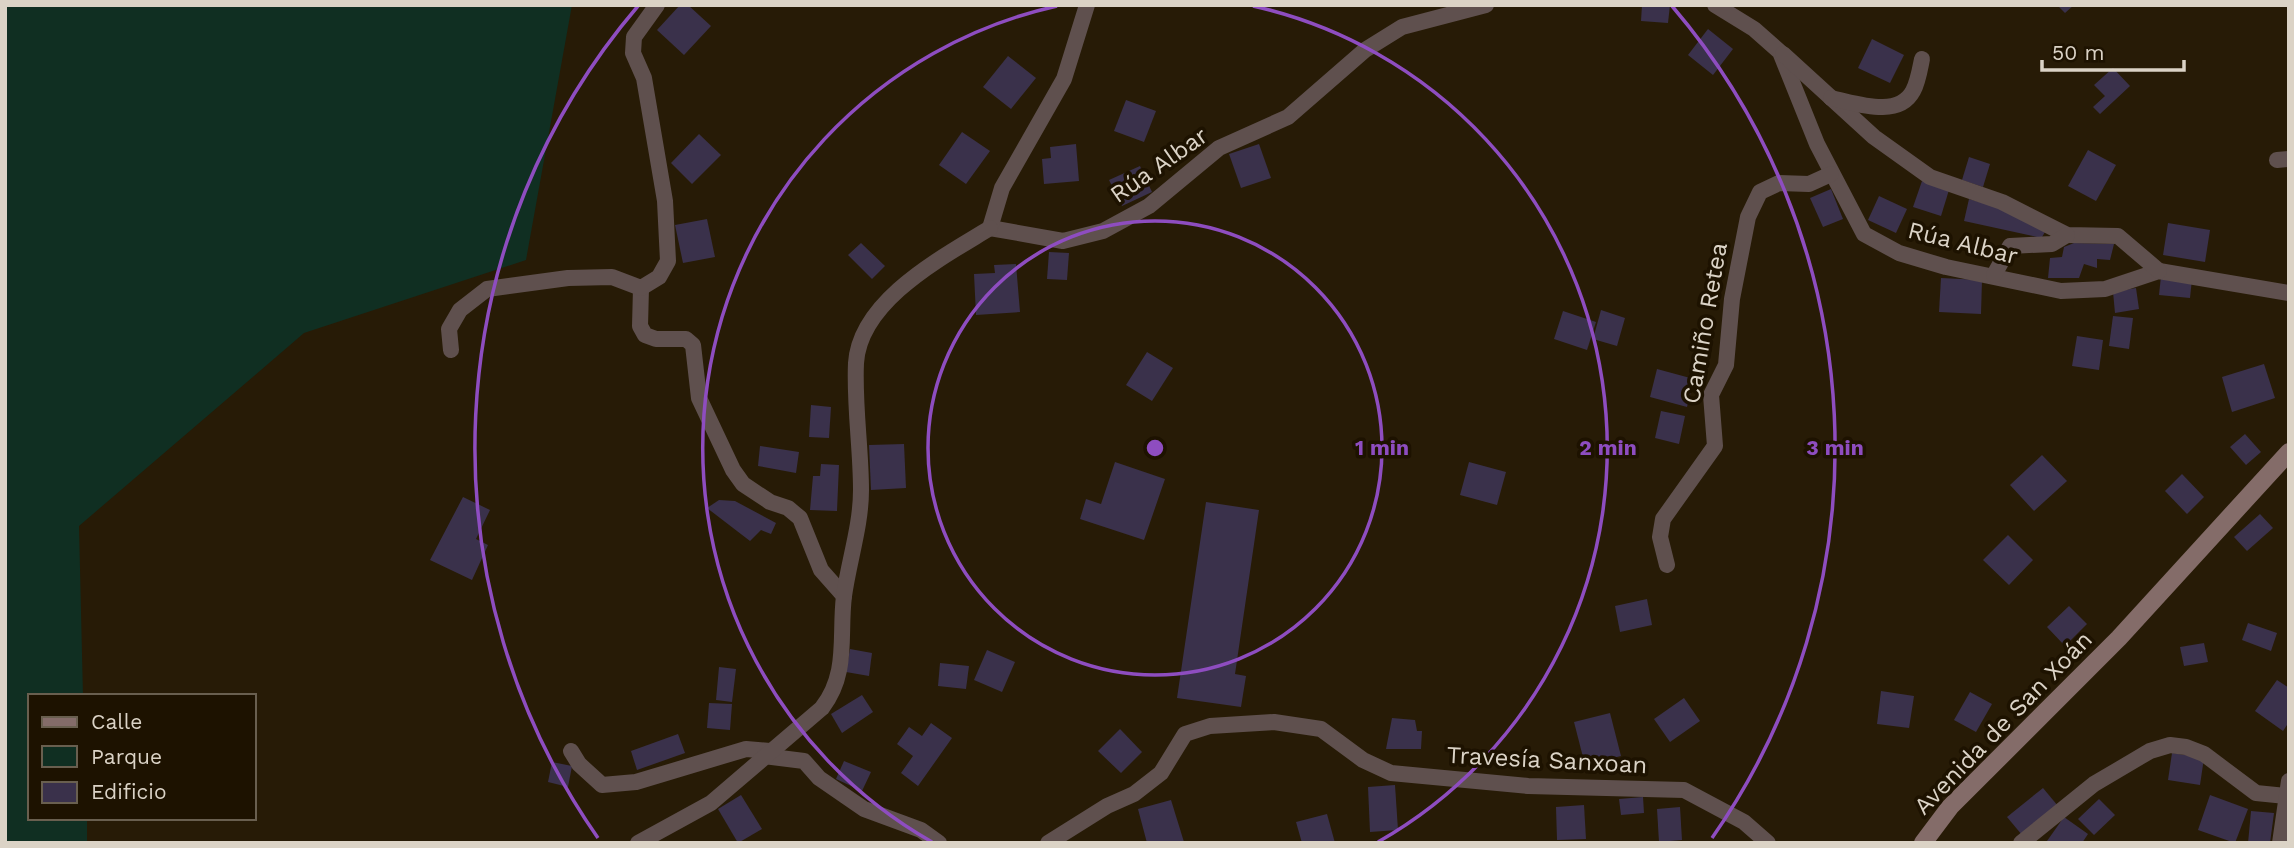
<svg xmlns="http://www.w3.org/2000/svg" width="2294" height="848" font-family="'Work Sans',sans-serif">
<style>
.green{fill:#102f22}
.building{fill:#3a314b}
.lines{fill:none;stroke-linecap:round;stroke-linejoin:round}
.minor{stroke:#5f504e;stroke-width:16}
.secondary{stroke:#846c69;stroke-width:18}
.ring{fill:none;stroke:#8e4dc0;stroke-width:3.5}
.labels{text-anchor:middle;stroke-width:7;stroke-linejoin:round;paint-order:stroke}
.street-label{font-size:24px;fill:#dbd3c6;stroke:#1d1200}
.centre{fill:#8e4dc0;stroke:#1d1200;stroke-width:3.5}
.ring-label{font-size:21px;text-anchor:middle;font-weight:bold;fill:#8e4dc0;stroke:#1d1200;stroke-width:7;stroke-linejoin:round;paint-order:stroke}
</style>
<rect width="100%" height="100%" fill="#271b06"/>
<polygon class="green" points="5,5 572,5 526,260 304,333 79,526 83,696 30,696 30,818 87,818 87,843 5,843"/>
<g class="building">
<polygon points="680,5 688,5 711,26 684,55 657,30"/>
<polygon points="1642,5 1670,5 1668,23 1641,21"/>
<polygon points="2057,5 2074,5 2065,13"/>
<polygon points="1708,29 1733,49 1713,75 1688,55"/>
<polygon points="1872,39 1904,55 1890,83 1858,68"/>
<polygon points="1008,56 1036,78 1011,109 983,87"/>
<polygon points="2113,68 2130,86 2100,114 2093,107 2105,96 2094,85"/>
<polygon points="1126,100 1156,111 1144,142 1114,131"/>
<polygon points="962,132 990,151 966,184 939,165"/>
<polygon points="699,134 721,155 692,184 671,163"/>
<polygon points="1076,144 1079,181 1044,184 1042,159 1051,158 1050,147"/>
<polygon points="1259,144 1271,178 1241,188 1229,154"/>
<polygon points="2088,150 2116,165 2096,201 2068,186"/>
<polygon points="1969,157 1990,164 1983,187 1962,180"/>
<polygon points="1140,166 1152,192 1122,206 1109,180"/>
<polygon points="1922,181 1949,190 1941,216 1913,207"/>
<polygon points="1831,189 1843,219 1823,227 1810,198"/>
<polygon points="1879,196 1907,209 1896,233 1868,220"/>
<polygon points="1969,199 1997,207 2045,232 2042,237 2037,237 1964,221"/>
<polygon points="707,219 715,257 683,263 675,225"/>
<polygon points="2168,223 2210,230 2205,262 2163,255"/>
<polygon points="861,243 885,266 872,279 848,255"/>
<polygon points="2074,243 2114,244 2110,260 2097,259 2097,268 2084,264 2079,278 2048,278 2050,258 2062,257 2064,247"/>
<polygon points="1049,252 1069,253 1067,280 1047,279"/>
<polygon points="1016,264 1020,312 976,315 974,274 995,273 994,265"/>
<polygon points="2161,276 2192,279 2190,298 2159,295"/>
<polygon points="1941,278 1982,280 1981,314 1939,312"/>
<polygon points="2136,288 2139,309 2115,313 2113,292"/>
<polygon points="1601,310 1625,318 1617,346 1593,339"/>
<polygon points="1563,311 1596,322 1587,350 1554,339"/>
<polygon points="2113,316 2133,318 2129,349 2109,346"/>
<polygon points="2077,336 2103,340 2099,370 2072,366"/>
<polygon points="1147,352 1173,368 1152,401 1126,385"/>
<polygon points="2264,364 2275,398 2232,412 2222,377"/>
<polygon points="1657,369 1694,379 1687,407 1650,397"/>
<polygon points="811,405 831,407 829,438 809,437"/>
<polygon points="1661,411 1685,416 1679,444 1655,438"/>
<polygon points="2245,434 2261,452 2246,465 2230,447"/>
<polygon points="904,444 906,488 871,490 869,445"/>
<polygon points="760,446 799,452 796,473 758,466"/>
<polygon points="2042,455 2067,481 2034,511 2010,485"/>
<polygon points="1115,462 1165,479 1144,540 1080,519 1086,499 1101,504"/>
<polygon points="1469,462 1506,472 1497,505 1460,495"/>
<polygon points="821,464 839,465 837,511 810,510 813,476 820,476"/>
<polygon points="2182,474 2204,497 2187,514 2165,491"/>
<polygon points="463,497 490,510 476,539 488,545 472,580 430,560"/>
<polygon points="719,500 735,501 776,523 771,534 761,530 750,541 707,508"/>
<polygon points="1206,502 1259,510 1235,674 1246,676 1241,707 1177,698"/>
<polygon points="2260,514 2273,528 2247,551 2234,537"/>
<polygon points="2008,535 2033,560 2009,585 1983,560"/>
<polygon points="1647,599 1652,625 1620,632 1615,606"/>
<polygon points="2069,606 2087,624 2065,646 2047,627"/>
<polygon points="2248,623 2277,633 2271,651 2242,640"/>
<polygon points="2204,643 2208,662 2184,666 2180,647"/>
<polygon points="850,649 872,653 869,676 846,672"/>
<polygon points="987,650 1015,662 1002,692 974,680"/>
<polygon points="940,663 969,666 966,689 938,686"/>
<polygon points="719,667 736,669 732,702 716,700"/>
<polygon points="2277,680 2289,688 2289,722 2283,731 2255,711"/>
<polygon points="1881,691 1914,696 1909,728 1877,724"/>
<polygon points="1970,692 1992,704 1976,732 1954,720"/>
<polygon points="862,695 873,712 842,733 831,714"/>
<polygon points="1684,698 1700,721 1670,742 1654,719"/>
<polygon points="709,703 732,704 730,730 707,728"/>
<polygon points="1610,713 1621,756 1585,765 1574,722"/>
<polygon points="1392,718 1415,720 1417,731 1422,731 1421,749 1386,749"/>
<polygon points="931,723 952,738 918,786 901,773 913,756 897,744 909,727 922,736"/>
<polygon points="1120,729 1142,752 1121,773 1098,751"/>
<polygon points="678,734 685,753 637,770 631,751"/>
<polygon points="2172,753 2204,758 2200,785 2168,780"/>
<polygon points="844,761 871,772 862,791 836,779"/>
<polygon points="552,762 572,766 568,787 548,782"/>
<polygon points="1395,785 1398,830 1370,832 1368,787"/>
<polygon points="2043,788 2058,806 2022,835 2007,817"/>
<polygon points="741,795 762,829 738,843 718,809"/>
<polygon points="2210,795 2248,809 2235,843 2198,830"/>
<polygon points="1643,797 1644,813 1621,815 1619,799"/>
<polygon points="2099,799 2115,815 2094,835 2078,819"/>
<polygon points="1171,800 1184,842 1147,843 1138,809"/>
<polygon points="1584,805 1586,839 1557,840 1556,807"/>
<polygon points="1680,807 1682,840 1659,842 1657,809"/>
<polygon points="2251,811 2274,813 2270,843 2248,843"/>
<polygon points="1327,814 1335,843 1302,843 1296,822"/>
<polygon points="2064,817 2088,834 2082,843 2047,841"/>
</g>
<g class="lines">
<g class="minor">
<polyline points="1715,5 1754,29 1780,52 1817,144 1864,234 1899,253 1946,267 2061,291 2105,289 2159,271 2289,293"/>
<polyline points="1783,54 1874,137 1930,177 2002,202 2067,235 2118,236 2159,271"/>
<path d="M1831,98C1856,103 1898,119 1913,91C1918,82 1920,69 1922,59"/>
<polyline points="2277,160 2289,159"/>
<polyline points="990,228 1063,241 1103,231 1149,206 1219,148 1288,117 1365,50 1402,27 1486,5"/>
<polyline points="990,228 1002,188 1064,79 1087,5"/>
<polyline points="1994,275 2010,246 2052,244 2067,235"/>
<polyline points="641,288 640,326 645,335 656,339 686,339 693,345 699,398 733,470 743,484 770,502 788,508 800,518 821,570 844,596"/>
<polyline points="451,350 449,329 460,310 487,289 568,278 612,277 641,288 659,277 668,261 665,201 644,78 633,53 634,37 657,5"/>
<polyline points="1667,565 1660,537 1663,519 1715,446 1711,395 1726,365 1732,299 1748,217 1760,192 1779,183 1809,184 1831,174"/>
<polyline points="571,751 579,764 602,785 636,782 746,749 770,751"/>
<polyline points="764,756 804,761 819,778 864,809 921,830 939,843"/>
<path d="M638,843L711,803L822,708C849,673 839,636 844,596C849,560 861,526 861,490C861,448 854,405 856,363C860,300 943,257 990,228"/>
<polyline points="1048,843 1107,806 1134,794 1161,773 1185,734 1210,726 1274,722 1321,729 1363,760 1391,773 1528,786 1684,790 1744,822 1768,843"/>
<polyline points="2021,843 2094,784 2150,751 2170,745 2186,747 2204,754 2256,793 2286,796"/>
<polyline points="2280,843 2289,781"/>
</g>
<polyline class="secondary" points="1923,843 1950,807 2119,638 2289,452"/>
</g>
<g class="ring">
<circle cx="1155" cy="448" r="227"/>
<path d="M932 842A453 453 0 0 1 1057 6M1253 6A453 453 0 0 1 1378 842"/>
<path d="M598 838A680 680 0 0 1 638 6M1672 6A680 680 0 0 1 1712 838"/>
</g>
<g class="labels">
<g class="street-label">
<text transform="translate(1159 165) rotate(-35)" y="8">Rúa Albar</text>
<text transform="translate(1963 243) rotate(14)" y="8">Rúa Albar</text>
<text transform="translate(1705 323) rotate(-80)" y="8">Camiño Retea</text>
<text transform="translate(2003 723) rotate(-46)" y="8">Avenida de San Xoán</text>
<text transform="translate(1547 760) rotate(3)" y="8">Travesía Sanxoan</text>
</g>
</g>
<circle cx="1155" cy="448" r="10" class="centre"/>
<g class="ring-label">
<text x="1382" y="455">1 min</text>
<text x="1608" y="455">2 min</text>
<text x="1835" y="455">3 min</text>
</g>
<rect width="2294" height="848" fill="none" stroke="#dbd3c6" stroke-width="14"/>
<rect x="28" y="694" width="228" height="126" fill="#1d1200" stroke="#695f4f" stroke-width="2"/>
<rect x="42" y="717" width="35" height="10" fill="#846c69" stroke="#695f4f" stroke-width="2"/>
<text x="91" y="729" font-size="21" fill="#dbd3c6">Calle</text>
<rect x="42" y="746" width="35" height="21" fill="#102f22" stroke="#695f4f" stroke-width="2"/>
<text x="91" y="764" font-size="21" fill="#dbd3c6">Parque</text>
<rect x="42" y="782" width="35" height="21" fill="#3a314b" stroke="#695f4f" stroke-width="2"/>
<text x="91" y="799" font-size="21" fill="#dbd3c6">Edificio</text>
<path d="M2042 60v10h142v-10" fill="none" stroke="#dbd3c6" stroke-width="3.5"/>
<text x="2052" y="60" font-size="21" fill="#dbd3c6" stroke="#1d1200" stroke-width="5" paint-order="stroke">50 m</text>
</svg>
